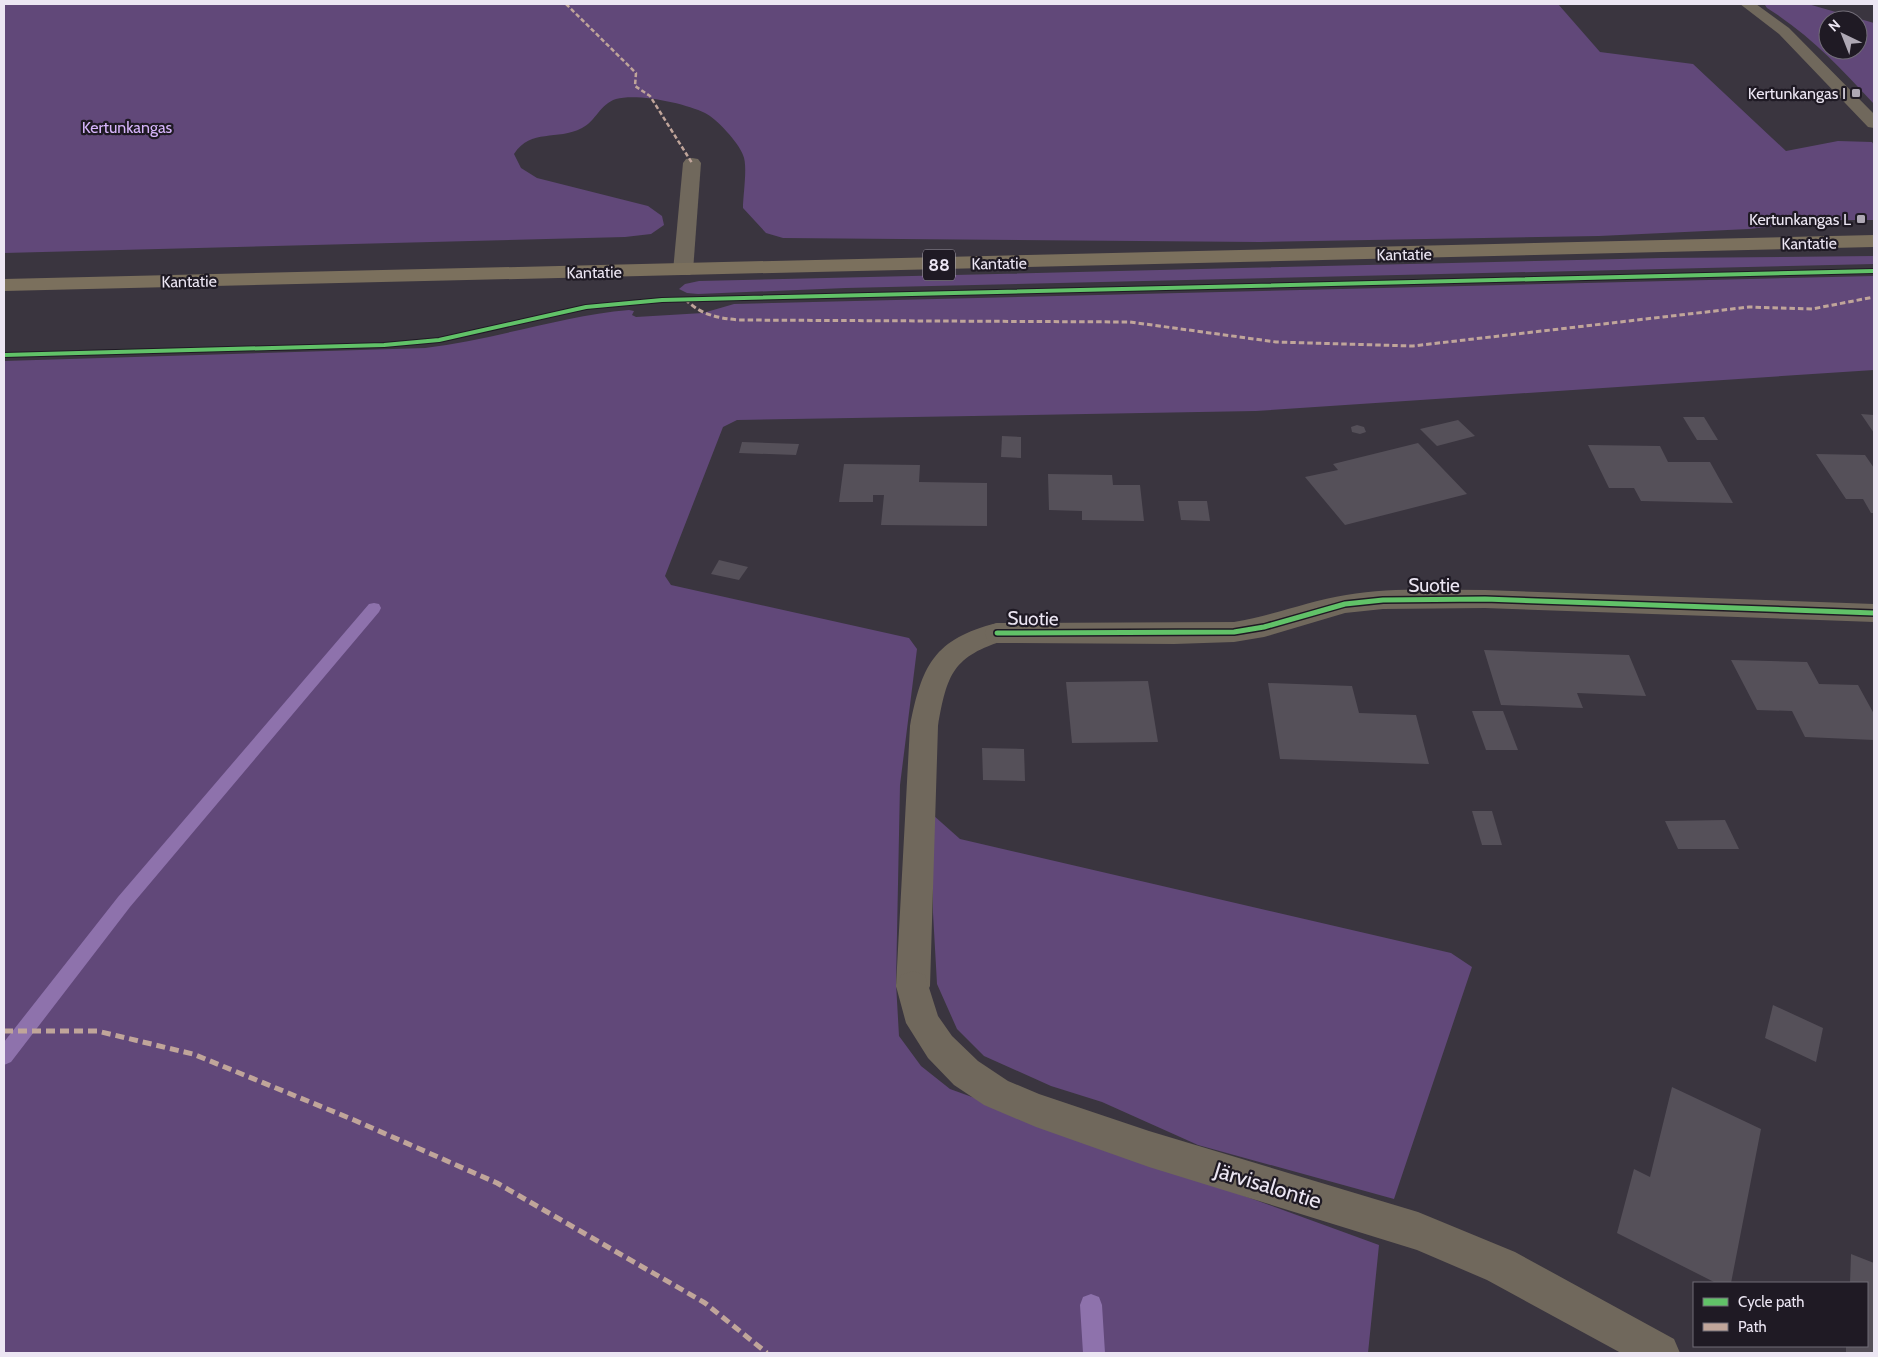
<svg xmlns="http://www.w3.org/2000/svg" width="1878" height="1357" font-family="Cabin,sans-serif">
<style>
.green{fill:#614879;fill-rule:evenodd}
.lines{fill:none;stroke-linecap:round;stroke-linejoin:round}
.stream{fill:#8e72ac;fill-rule:evenodd}
.building{fill:#555059}
.lane{fill:#70685c;fill-rule:evenodd}
.street{fill:#70685c;fill-rule:evenodd}
.primary{fill:#7b705d;fill-rule:evenodd}
.quiet-far2{stroke:#c0a59a;stroke-width:2.5;stroke-dasharray:4.5 2.5;stroke-linecap:butt}
.quiet-far1{stroke:#c0a59a;stroke-width:3;stroke-dasharray:5.5 3;stroke-linecap:butt}
.quiet{stroke:#c0a59a;stroke-width:5;stroke-dasharray:9 5;stroke-linecap:butt}
.cycleway-far1-casing{stroke:#1f1a24;stroke-width:6}
.cycleway-casing{stroke:#1f1a24;stroke-width:8}
.cycleway-far1{stroke:#61c268;stroke-width:4}
.cycleway{stroke:#61c268;stroke-width:5}
.poi-dot{fill:#aea8b4;stroke:#1f1a24;stroke-width:2}
.labels{text-anchor:middle;stroke-width:4.5;stroke-linejoin:round;paint-order:stroke}
.far-poi-label{font-size:16px;fill:#ece6f3;stroke:#1f1a24;text-anchor:end}
.far-park-label{font-size:16px;fill:#d7b5fb;stroke:#1f1a24}
.far-street-label{font-size:16px;fill:#ece6f3;stroke:#1f1a24}
.shield{fill:#1f1a24;stroke:#aea9b5;stroke-width:1}
.shield-label{font-size:18px;font-weight:bold;fill:#ece6f3}
.street-label{font-size:19px;fill:#ece6f3;stroke:#1f1a24}
.near-street-label{font-size:22px;fill:#ece6f3;stroke:#1f1a24}
</style>
<rect width="100%" height="100%" fill="#3a353f"/>
<g class="green">
<path d="M4,4H1558L1600,52L1693,64L1786,151L1838,141L1872,142L1874,145V220H1827L1749,229L1599,236L1260,242L783,238L766,233L743,208C743,195 748,165 743,155C739,143 716,118 705,113C685,103 637,93 616,99C600,104 596,121 582,128C557,141 531,128 514,154L521,168L537,178L648,206L662,216L664,225L651,234L625,237L4,253Z"/>
<path d="M1769,4H1808L1874,23V104C1841,68 1809,34 1767,8L1765,5ZM1828,20H1858V50H1828Z"/>
<polygon points="1874,256 1874,264 846,288 698,294 687,293 679,289 685,284 699,281 1662,258"/>
<path d="M1874,276V370L1256,411L737,420L723,427L665,576L671,585L909,638L917,649L900,785L896,983L899,1036L921,1066L950,1089L1379,1245L1368,1353H4V361L425,348C494,340 560,316 629,310L634,311L632,315L636,317L703,313L734,304Z"/>
<polygon points="933,815 960,839 1451,953 1472,967 1394,1199 1198,1145 1102,1102 1051,1086 984,1056 957,1029 937,984 933,913"/>
</g>
<g class="lines">
<g class="stream">
<polygon points="374,603 379,604 381,608 379,612 130,907 11,1062 4,1065 4,1042 118,897 369,604"/>
<polygon points="1091,1294 1099,1297 1102,1305 1105,1353 1083,1353 1080,1305 1083,1297"/>
</g>
</g>
<g class="building">
<polygon points="1861,414 1874,415 1874,433"/>
<polygon points="1683,417 1704,417 1718,440 1697,440"/>
<polygon points="1458,420 1475,436 1437,446 1420,429"/>
<polygon points="1357,425 1364,427 1366,432 1360,434 1352,432 1351,427"/>
<polygon points="1002,436 1021,437 1021,458 1001,457"/>
<polygon points="742,442 799,444 796,455 739,453"/>
<polygon points="1418,443 1467,494 1345,525 1305,477 1338,470 1333,464"/>
<polygon points="1588,445 1660,446 1668,462 1710,462 1733,503 1641,501 1634,488 1609,488"/>
<polygon points="1816,454 1865,455 1874,468 1874,513 1871,513 1863,499 1846,499"/>
<polygon points="844,464 920,465 919,482 987,483 987,526 881,525 884,495 873,495 873,502 839,502"/>
<polygon points="1048,474 1112,475 1113,485 1140,485 1144,521 1082,520 1082,511 1049,510"/>
<polygon points="1178,501 1207,501 1210,521 1181,520"/>
<polygon points="719,560 748,567 739,580 711,574"/>
<polygon points="1484,650 1629,655 1646,696 1577,693 1583,708 1501,705"/>
<polygon points="1731,660 1807,662 1819,684 1858,685 1874,714 1874,740 1805,737 1792,711 1757,710"/>
<polygon points="1148,681 1158,742 1072,743 1066,682"/>
<polygon points="1268,683 1352,686 1359,713 1416,715 1429,764 1280,759"/>
<polygon points="1472,711 1503,711 1518,750 1486,750"/>
<polygon points="982,748 1024,749 1025,781 983,780"/>
<polygon points="1472,811 1492,811 1502,845 1482,845"/>
<polygon points="1725,820 1739,849 1678,849 1665,821"/>
<polygon points="1773,1005 1823,1028 1816,1062 1765,1038"/>
<polygon points="1672,1087 1761,1129 1731,1283 1716,1283 1617,1233 1634,1169 1650,1177"/>
<polygon points="1851,1254 1874,1263 1874,1353 1846,1353 1846,1346 1867,1346 1867,1283 1850,1283"/>
</g>
<g class="lines">
<g class="lane">
<polygon points="692,158 698,159 701,163 693,271 690,275 676,275 673,271 683,163 686,159"/>
<path d="M997,623L1006,626L1010,633L1006,640C953,656 947,674 938,726L930,986L925,997L913,1001L901,997L896,986L910,726C922,665 934,639 997,623Z"/>
</g>
<g class="street">
<polygon points="1740,4 1756,4 1789,28 1874,114 1874,128 1868,127 1779,34"/>
<path d="M1485,590L1874,604V622L1485,608L1383,609L1345,613L1264,637L1234,642L1174,644L997,643L988,640L984,633L988,626L997,623L1234,622C1272,616 1308,601 1346,595C1392,587 1439,590 1485,590Z"/>
<polygon points="913,971 925,975 938,1016 952,1036 978,1061 1008,1081 1039,1094 1149,1131 1418,1212 1515,1252 1674,1339 1680,1353 1621,1353 1487,1280 1417,1250 1149,1167 1036,1127 984,1105 954,1085 928,1058 906,1023 896,986 901,975"/>
</g>
<polygon class="primary" points="1874,235 1874,247 4,291 4,279"/>
<polyline class="quiet-far2" points="566,4 636,73 635,86 650,96 692,163"/>
<path class="quiet-far1" d="M685,299C701,315 717,318 739,320L1130,322L1276,342L1413,346L1749,307L1812,309L1874,297"/>
<polyline class="quiet" points="4,1031 97,1031 193,1054 354,1120 497,1183 705,1303 767,1353"/>
<g class="cycleway-far1-casing">
<polyline id="cycleway-far1" points="4,355 384,345 439,340 586,307 662,300 1874,271"/>
</g>
<g class="cycleway-casing">
<polyline id="cycleway" points="997,633 1234,632 1264,627 1345,604 1383,600 1485,599 1874,613"/>
</g>
<use href="#cycleway-far1" class="cycleway-far1"/>
<use href="#cycleway" class="cycleway"/>
</g>
<g class="poi-dot">
<rect x="1851" y="88" width="10" height="10" rx="2.5"/>
<rect x="1856" y="214" width="10" height="10" rx="2.5"/>
</g>
<g class="labels">
<g class="far-poi-label">
<text x="1846" y="99">Kertunkangas I</text>
<text x="1851" y="225">Kertunkangas L</text>
</g>
<g class="far-park-label">
<text x="127" y="133">Kertunkangas</text>
</g>
<g class="far-street-label">
<text transform="translate(1809 243) rotate(-1)" y="6">Kantatie</text>
<text transform="translate(1404 254) rotate(-1)" y="6">Kantatie</text>
<text transform="translate(999 263) rotate(-1)" y="6">Kantatie</text>
<text transform="translate(594 272) rotate(-1)" y="6">Kantatie</text>
<text transform="translate(189 281) rotate(-1)" y="6">Kantatie</text>
</g>
<rect class="shield" x="923" y="249.5" width="32" height="31" rx="4"/>
<g class="shield-label">
<text x="939" y="271">88</text>
</g>
<g class="street-label">
<text x="1434" y="592">Suotie</text>
<text transform="translate(1033 618) rotate(1)" y="7">Suotie</text>
</g>
<g class="near-street-label">
<text transform="translate(1268 1185) rotate(17)" y="8">Järvisalontie</text>
</g>
</g>
<rect width="1878" height="1357" fill="none" stroke="#ece6f3" stroke-width="10"/>
<rect x="1693" y="1282" width="175" height="65" fill="#1f1a24" stroke="#716c77"/>
<rect x="1703" y="1298" width="25" height="8" fill="#61c268" stroke="#716c77"/>
<text x="1738" y="1307" font-size="15" fill="#ece6f3">Cycle path</text>
<rect x="1703" y="1323" width="25" height="8" fill="#c0a59a" stroke="#716c77"/>
<text x="1738" y="1332" font-size="15" fill="#ece6f3">Path</text>
<g transform="translate(1843 35) rotate(317)"><circle r="24" fill="#1f1a24" stroke="#716c77"/>
<path d="M0-4L9 19L0 12L-9 19Z" fill="#aea8b4"/>
<text y="-8" font-size="14" font-weight="bold" text-anchor="middle" fill="#ece6f3">N</text>
</g>
</svg>
